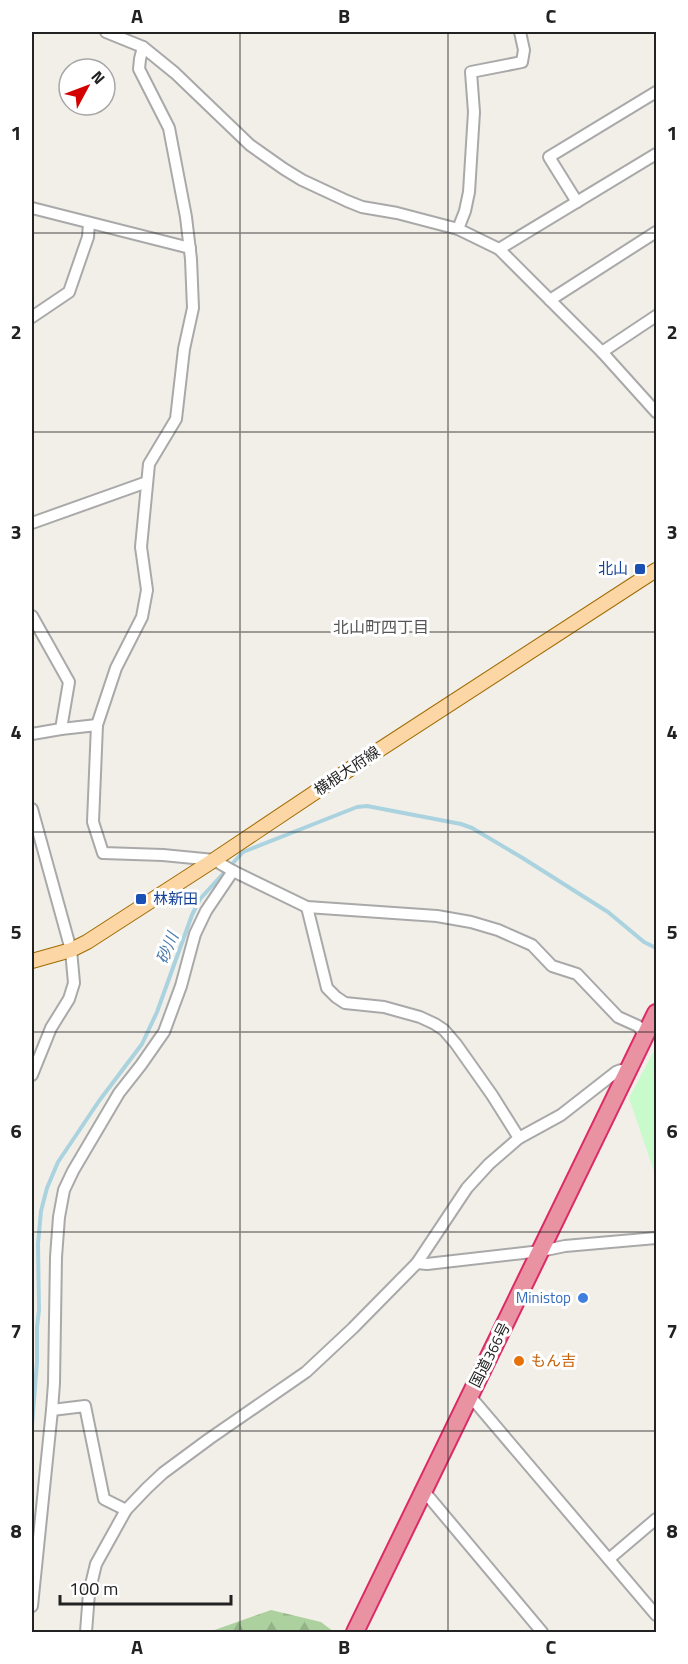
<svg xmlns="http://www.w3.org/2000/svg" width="688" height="1664" font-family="'Titillium Web','Noto Sans JP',sans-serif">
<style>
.forest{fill:url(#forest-firs)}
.park{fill:#c8facc}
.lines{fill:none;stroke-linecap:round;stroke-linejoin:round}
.stream{stroke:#aad3df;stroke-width:4}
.minor-casing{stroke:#a9a9a9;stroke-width:14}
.major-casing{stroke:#a06b00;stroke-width:16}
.highway-casing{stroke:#dc2a67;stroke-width:20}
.minor{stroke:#fff;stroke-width:10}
.major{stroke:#fcd6a4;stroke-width:14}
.highway{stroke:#e892a2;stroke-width:16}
.grid{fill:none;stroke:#222;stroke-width:1.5;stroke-opacity:0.55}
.transit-dot{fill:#1a4fb4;stroke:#fff;stroke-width:2}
.shop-dot{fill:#3f7fe0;stroke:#fff;stroke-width:2}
.food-dot{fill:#e8710a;stroke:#fff;stroke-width:2}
.labels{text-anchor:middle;stroke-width:6;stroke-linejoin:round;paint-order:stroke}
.transit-label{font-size:15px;fill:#164399;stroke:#fff;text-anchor:end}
.street-label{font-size:15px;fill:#222;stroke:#fff}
.shop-label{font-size:15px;fill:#366cbe;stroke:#fff;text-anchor:end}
.food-label{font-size:15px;fill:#c56008;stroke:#fff;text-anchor:start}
.neighbourhood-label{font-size:16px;fill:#555;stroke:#fff}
.water-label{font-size:16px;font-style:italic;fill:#4a7aab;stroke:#fff}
.neatline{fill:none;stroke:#222;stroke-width:2}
.grid-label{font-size:20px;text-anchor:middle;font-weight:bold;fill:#222}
</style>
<defs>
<pattern id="forest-firs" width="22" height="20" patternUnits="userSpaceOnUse" patternTransform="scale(1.5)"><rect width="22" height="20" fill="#add19e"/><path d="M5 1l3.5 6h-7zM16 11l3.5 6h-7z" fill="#95b388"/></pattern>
</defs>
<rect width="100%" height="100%" fill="#f2efe9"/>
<polygon class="forest" points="271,1610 321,1622 334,1632 209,1632"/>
<polygon class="park" points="656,1047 656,1177 629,1098"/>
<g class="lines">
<polyline class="stream" points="32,1425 37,1362 37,1327 39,1310 38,1244 41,1211 47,1188 58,1162 99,1101 142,1044 157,1012 192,915 200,899 243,852 357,807 367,806 461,824 472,828 521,857 608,912 644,942 656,948"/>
<g class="minor-casing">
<g id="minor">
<polyline points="106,32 143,47 175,73 250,145 284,169 302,180 347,201 362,207 397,213 458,229 499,249 602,352 656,412"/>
<polyline points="143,47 140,59 139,69 169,128 186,217 191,259 193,308 184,349 176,419 149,464 141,547 147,590 142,617 116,668 97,725 93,822 103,853 163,855 214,860 233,871 307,907 437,916 471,922 498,930 532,945 552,966 577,974 618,1017 638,1026 645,1036"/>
<polyline points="577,202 549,157 656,92"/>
<polyline points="32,208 190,248"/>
<polyline points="458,229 465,211 469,192 474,112 471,72 522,62 524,50 520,32"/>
<polyline points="499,249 656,154"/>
<polyline points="550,300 656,232"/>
<polyline points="32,317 69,292 88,237 89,223"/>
<polyline points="602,352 656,316"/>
<polyline points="32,523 147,482"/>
<polyline points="32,616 69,682 61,729 97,725"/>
<polyline points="32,734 61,729"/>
<polyline points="32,809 71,950 74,983 69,999 51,1028 32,1075"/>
<polyline points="307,907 327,988 336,997 345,1003 384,1007 420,1017 435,1024 444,1030 456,1044 492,1095 519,1138"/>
<polyline points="417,1263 427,1264 541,1251 565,1246 656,1238"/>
<polyline points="470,1396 656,1615"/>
<polyline points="52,1410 85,1406 104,1499 126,1510"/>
<polyline points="423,1490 542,1632"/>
<polyline points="609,1559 656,1519"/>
<polyline points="32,1606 52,1410 54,1383 56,1257 59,1217 64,1190 73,1171 119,1093 141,1065 164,1032 181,986 195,934 206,911 233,871"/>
<polyline points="86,1632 89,1593 96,1564 126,1510 147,1488 163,1473 209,1439 306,1372 353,1328 417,1263 467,1188 489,1164 519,1138 561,1115 616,1072 621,1070 628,1071"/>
</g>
</g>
<g class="major-casing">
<polyline id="major" points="32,961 71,950 87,942 214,860 362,761 656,570"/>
</g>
<g class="highway-casing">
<polyline id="highway" points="355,1632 656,1013"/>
</g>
<use href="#minor" class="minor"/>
<use href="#major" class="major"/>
<use href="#highway" class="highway"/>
</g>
<path class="grid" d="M240,32V1632M448,32V1632M32,233H656M32,432H656M32,632H656M32,832H656M32,1032H656M32,1232H656M32,1431H656"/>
<g class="transit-dot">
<rect x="634" y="563" width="12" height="12" rx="3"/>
<rect x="135" y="893" width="12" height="12" rx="3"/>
</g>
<circle class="shop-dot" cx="583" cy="1298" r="6"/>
<circle class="food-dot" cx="519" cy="1361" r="6"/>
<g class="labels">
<g class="transit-label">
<text x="628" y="574">北山</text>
<text x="153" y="904" text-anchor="start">林新田</text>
</g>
<g class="street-label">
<text transform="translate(347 771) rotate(-34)" y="5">横根大府線</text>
<text transform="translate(490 1355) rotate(-63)" y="5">国道366号</text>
</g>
<g class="shop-label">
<text x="571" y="1303">Ministop</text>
</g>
<g class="food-label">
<text x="531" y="1366">もん吉</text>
</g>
<g class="neighbourhood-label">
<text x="381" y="633">北山町四丁目</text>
</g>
<g class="water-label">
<text transform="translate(167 948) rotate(-68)" y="6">砂川</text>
</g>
</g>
<rect width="688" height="1664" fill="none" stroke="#ffffff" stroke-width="66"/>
<g transform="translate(87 87) rotate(49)"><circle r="28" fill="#ffffff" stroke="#a7a7a7" stroke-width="1.5"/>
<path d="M0-4.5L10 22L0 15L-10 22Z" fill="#d40000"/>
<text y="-9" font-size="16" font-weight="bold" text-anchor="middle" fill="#222222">N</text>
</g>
<path d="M60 1595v9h171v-9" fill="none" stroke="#222222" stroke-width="3"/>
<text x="69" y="1595" font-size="18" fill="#222222" stroke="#ffffff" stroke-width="4.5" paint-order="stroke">100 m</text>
<rect x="33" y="33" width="622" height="1598" class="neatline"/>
<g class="grid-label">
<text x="137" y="23">A</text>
<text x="344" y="23">B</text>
<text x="551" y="23">C</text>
<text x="16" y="140">1</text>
<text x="672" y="140">1</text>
<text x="16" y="339">2</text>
<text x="672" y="339">2</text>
<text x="16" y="539">3</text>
<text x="672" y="539">3</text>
<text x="16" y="739">4</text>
<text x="672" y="739">4</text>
<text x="16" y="939">5</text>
<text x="672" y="939">5</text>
<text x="16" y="1138">6</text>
<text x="672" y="1138">6</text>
<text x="16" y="1338">7</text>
<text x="672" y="1338">7</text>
<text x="16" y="1538">8</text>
<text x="672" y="1538">8</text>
<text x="137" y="1654">A</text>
<text x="344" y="1654">B</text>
<text x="551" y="1654">C</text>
</g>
</svg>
